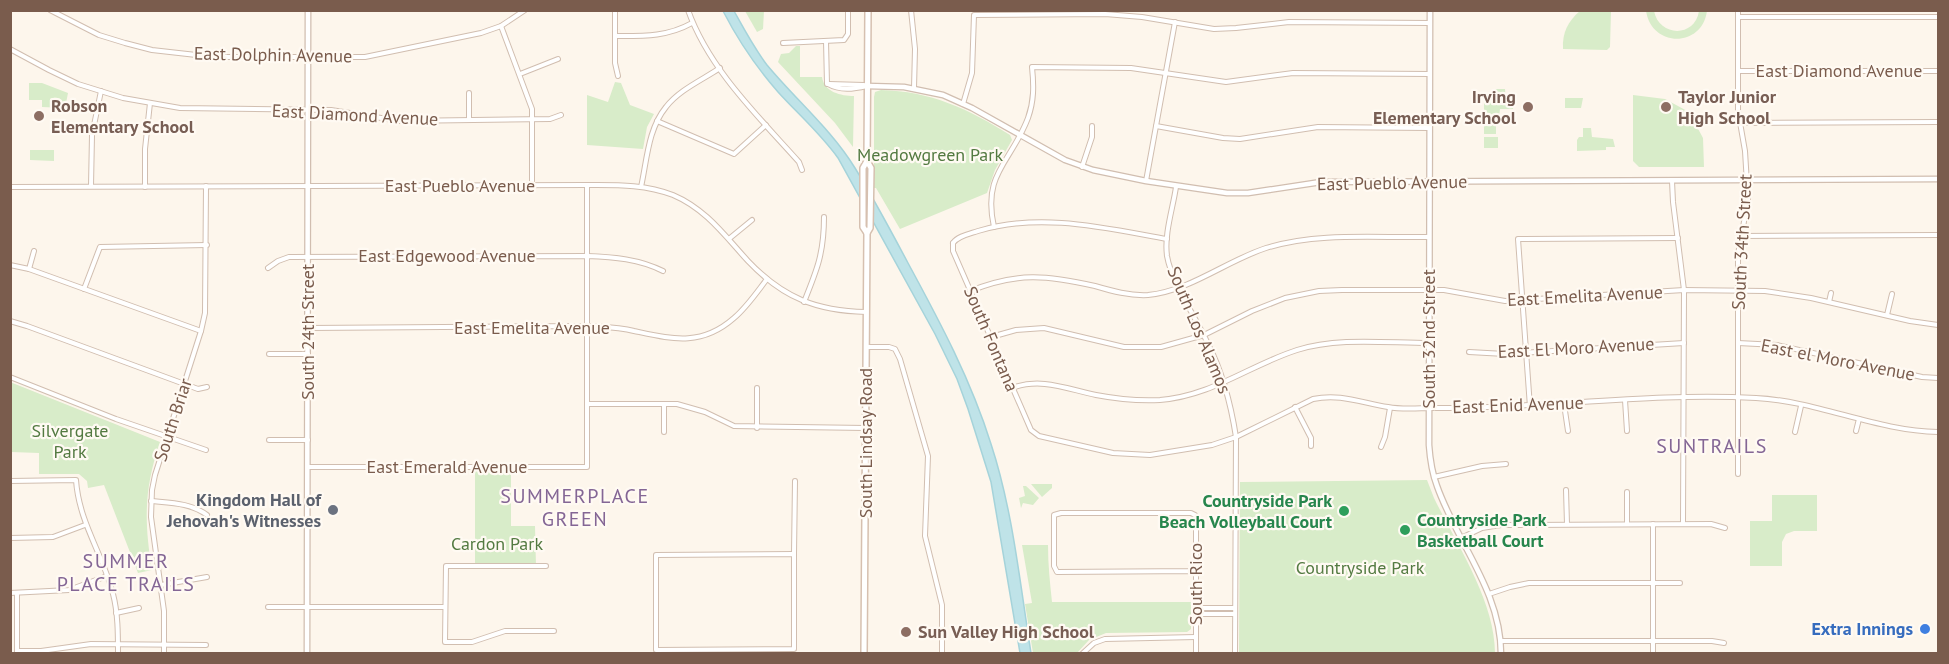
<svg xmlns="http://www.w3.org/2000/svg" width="1949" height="664" font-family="'PT Sans',sans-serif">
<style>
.green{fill:#d8ecc9}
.water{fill:#bfe3e8;stroke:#a5d3da;stroke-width:1.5}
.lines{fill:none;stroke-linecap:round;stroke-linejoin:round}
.minor-casing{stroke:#d1beb0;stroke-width:6}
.tertiary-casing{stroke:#d1beb0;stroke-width:7}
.secondary-casing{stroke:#d6c0b0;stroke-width:8}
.minor{stroke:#fff;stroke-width:4}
.tertiary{stroke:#fff;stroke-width:4.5}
.secondary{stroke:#fff;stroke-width:5}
.education-dot{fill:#8d6e63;stroke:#fffaf3;stroke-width:2}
.worship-dot{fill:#6b7280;stroke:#fffaf3;stroke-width:2}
.leisure-dot{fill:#2e9e5b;stroke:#fffaf3;stroke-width:2}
.shop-dot{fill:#3f7fe0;stroke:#fffaf3;stroke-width:2}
.labels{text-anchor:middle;stroke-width:4.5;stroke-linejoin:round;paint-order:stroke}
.street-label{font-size:18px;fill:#7a5c4d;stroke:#fffaf3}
.education-label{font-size:18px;font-weight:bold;fill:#785e54;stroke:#fffaf3;text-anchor:start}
.park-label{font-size:18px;fill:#537a41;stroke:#fffaf3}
.worship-label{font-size:18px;font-weight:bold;fill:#5b616d;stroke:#fffaf3;text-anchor:end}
.leisure-label{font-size:18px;font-weight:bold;fill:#27864d;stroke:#fffaf3;text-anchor:end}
.shop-label{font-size:18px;font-weight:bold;fill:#366cbe;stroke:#fffaf3;text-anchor:end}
.neighbourhood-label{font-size:20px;letter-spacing:1.5px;fill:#846695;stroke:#fffaf3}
</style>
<rect width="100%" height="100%" fill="#fdf6ec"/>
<g class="green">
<polygon points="745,11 764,11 763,29 757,32"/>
<path d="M1580,11H1611L1610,47L1607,50L1563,49C1562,33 1568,21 1580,11Z"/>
<path d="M1646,11H1654C1659,37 1695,38 1699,11H1707C1702,48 1652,48 1646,11Z"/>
<path d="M796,46H800V77H822C824,92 841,96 854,96L853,147L835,123L778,62L781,54L789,53Z"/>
<polygon points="615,82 621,83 630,105 654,114 647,127 643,149 587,145 587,95 608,102"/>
<polygon points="29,83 42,83 68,93 65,108 42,107 42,100 29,100"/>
<polygon points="1493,89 1505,89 1506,103 1513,103 1513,109 1500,109 1499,116 1496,116 1496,134 1484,134 1484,98 1493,96"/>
<path d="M881,90C930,91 969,109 1010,135L1012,140L995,170L987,193L900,229L876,188H874V97L875,92Z"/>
<polygon points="1633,95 1665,99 1689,112 1703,138 1704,167 1639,167 1633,161"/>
<polygon points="1565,98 1583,98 1581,108 1565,108"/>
<polygon points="1583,128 1591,128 1592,137 1613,139 1615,147 1606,147 1606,150 1577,151 1577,140 1579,137 1583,137"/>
<rect x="1484" y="137" width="14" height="11"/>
<polygon points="30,150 54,150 54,161 30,160"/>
<path d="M10,382L160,442C144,489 144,521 152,570L138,573L104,485L88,488L87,481L79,474H39V453L11,452Z"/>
<polygon points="475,467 511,467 511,526 535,526 536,566 475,566"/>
<path d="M1427,480L1434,498C1457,545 1495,601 1495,653H1239L1240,482Z"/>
<polygon points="1031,484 1052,484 1052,488 1042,497"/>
<polygon points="1023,486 1026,486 1039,498 1033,505 1023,503 1021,508 1019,498 1025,496"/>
<polygon points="1772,495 1817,495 1817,531 1794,531 1786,534 1782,542 1782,566 1750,566 1750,521 1772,521"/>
<path d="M1022,545H1048C1048,565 1050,583 1052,602H1191V629L1187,632L1106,633L1089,640L1077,653H1033L1025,604L1032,603Z"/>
</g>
<path class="water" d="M723,11H734C744,29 754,48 767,65C796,100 831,129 855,168C874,199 891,231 908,263C940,322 971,380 991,444C1013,511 1020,584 1031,653H1020L991,482L968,409L957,379L935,334L838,158C820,133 798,114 778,92C756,67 738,40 723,11Z"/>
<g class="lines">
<g class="minor-casing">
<g id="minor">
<polyline points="50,10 99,35 125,43 152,50 214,57 365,57 481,33 501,26 525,10"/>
<polyline points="615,10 615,63 618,76"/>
<path d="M688,10C709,69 758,116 799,162L802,170"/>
<polyline points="911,10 915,49 914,88"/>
<polyline points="1738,10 1738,111 1745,151 1748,200 1738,254 1738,474"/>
<polyline points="1739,17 1938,17"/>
<polyline points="501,26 532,109 532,186"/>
<path d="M615,36C643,36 667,37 692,23"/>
<polyline points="826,41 827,84"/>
<polyline points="783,43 844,40 848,34 848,10"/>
<polyline points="10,49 49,70 78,84 123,98 180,108 331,110 400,121 550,119 561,115"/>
<polyline points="1739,71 1938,71"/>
<polyline points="520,74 558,59"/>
<path d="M828,84C840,91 854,89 867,86"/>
<polyline points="829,84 864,85"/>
<polyline points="469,93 469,120"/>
<polyline points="963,104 972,73 974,15 1105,14 1142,17 1214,29 1236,28 1289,22 1430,23"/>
<polyline points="657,121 734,154 766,125"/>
<polyline points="1739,123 1938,122"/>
<polyline points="1156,126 1223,138 1240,139 1318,127 1429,128"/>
<polyline points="1082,167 1092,137 1092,126"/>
<polyline points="1146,181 1175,22"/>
<polyline points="1672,181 1673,202 1684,290 1683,524"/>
<polyline points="91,186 92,135 101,91"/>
<path d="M10,187L587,185C616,185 645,184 673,195C706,209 725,236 748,261C783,298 817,311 866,312"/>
<polyline points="145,187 145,149 150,103"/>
<path d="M641,187C647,160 648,129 666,107C679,90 702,80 720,68"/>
<path d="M1176,187C1173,208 1164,234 1167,256C1172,284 1196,317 1208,344C1223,373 1231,405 1236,437L1235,654"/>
<path d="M994,227C982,173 1011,163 1028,118C1034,101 1034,86 1032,67L1131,68L1226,82L1293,73L1430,74"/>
<polyline points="1741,236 1938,235"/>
<polyline points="730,238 752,220"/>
<path d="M953,243V251L1031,430L1039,436L1113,453L1150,455L1212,445L1236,437L1313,399C1340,393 1362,403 1388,407C1403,410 1419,408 1434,408C1541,409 1648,392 1756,398C1818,401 1876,431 1938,432"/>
<path d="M953,243C958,236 969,234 978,231C1040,212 1105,228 1167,239"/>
<polyline points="10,265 29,269 201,331"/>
<path d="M268,268L278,261L289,257L587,256C614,257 639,259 663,271"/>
<polyline points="29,269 34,251"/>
<polyline points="84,289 100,247 207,245"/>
<path d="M970,291C1017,272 1047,275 1095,286C1112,291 1130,296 1148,295C1190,291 1226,261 1266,248C1318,232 1375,238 1429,237"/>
<path d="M804,302C817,270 824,253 824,217"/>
<polyline points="1829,302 1831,293"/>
<polyline points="1887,315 1892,294"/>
<polyline points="10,321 27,326 198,389 207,387"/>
<path d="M308,328L587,326C603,327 619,327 634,331C672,339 701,347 734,318C747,307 757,292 767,279"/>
<polyline points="991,337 1016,330 1044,328 1124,347 1161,347 1204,335 1252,311 1285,298 1319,291 1342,290 1444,290 1505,301 1684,290 1765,291 1811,298 1910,321 1938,325"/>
<polyline points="1738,343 1777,345 1922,377 1938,378"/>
<polyline points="866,347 889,347 895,349 900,359 928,456 925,536 942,605 942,654"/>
<polyline points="1469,352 1505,354 1684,343"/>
<polyline points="269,354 308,354"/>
<polyline points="10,377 116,419 206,450"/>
<path d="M1012,388C1041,377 1067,389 1096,395C1117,399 1139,401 1160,400C1212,396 1250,365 1297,350C1338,337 1386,343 1429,343"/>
<polyline points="1625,400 1627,431"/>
<polyline points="587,404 677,404 705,412 734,426 866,428"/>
<polyline points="664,404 664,432"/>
<polyline points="1564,404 1568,431"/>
<polyline points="1295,407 1311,438 1311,446"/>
<polyline points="1530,407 1518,239 1678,238"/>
<polyline points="757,428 757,388"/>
<polyline points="1856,431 1859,419"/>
<polyline points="1795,432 1801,406"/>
<polyline points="269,440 308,440"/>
<polyline points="1381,447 1385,437 1390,408"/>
<polyline points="308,467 587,467 587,185"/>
<polyline points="1434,477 1482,466 1506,464"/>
<path d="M10,481L76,480C79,523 103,554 113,594C118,613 118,634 118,654"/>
<polyline points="1566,490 1567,524"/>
<path d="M151,501C171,503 191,503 207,515"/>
<polyline points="269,523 307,523"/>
<polyline points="1627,524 1627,492"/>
<polyline points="10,538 53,537 85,525"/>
<polyline points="1461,538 1482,528 1501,525 1711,524 1725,528"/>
<polygon points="794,554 794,649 656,650 656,555"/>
<polyline points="794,554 795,481"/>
<polyline points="546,566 446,566 445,642 472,642 505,631 554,631"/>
<polyline points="161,585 207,577"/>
<polyline points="10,593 69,590 107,576"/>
<polyline points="17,593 17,652"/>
<polyline points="1489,594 1510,587 1529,583 1680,583"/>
<polyline points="268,607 445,607"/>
<polyline points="1196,608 1235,608"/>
<polyline points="116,613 139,608"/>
<polyline points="1196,614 1235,614"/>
<polyline points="1501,641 1712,641 1724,643"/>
<polyline points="17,651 41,651 91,644 206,645"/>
<polyline points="164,654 164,611 151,517 152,490 155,475 201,331 205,313 206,186"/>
<polyline points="1082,654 1094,643 1105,639 1196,637"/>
<polyline points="1196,654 1196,519 1195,515 1191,513 1061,513 1054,515 1054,566 1057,572 1196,571"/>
<polyline points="1653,654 1653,524"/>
</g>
</g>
<g class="tertiary-casing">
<g id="tertiary">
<path d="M1430,10L1429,445C1430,459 1432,473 1437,486C1457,543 1501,591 1501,654"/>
<polyline points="867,86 904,87 943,95 972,108 1065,160 1093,170 1146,181 1227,193 1248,193 1321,182 1938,179"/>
<polyline points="307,654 308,10"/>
</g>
</g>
<g class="secondary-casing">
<g id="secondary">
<polyline points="867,233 870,228 871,168 867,161 868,10"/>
<polyline points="864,654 867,233 863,227 863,168 867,161"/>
</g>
</g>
<use href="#minor" class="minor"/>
<use href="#tertiary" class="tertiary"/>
<use href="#secondary" class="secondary"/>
</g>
<g class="education-dot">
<circle cx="1528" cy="107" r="6"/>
<circle cx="1666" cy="107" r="6"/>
<circle cx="39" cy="116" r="6"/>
<circle cx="906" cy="632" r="6"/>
</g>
<circle class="worship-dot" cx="333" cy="510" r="6"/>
<g class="leisure-dot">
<circle cx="1344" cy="511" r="6"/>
<circle cx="1405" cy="530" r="6"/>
</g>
<circle class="shop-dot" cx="1925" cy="629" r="6"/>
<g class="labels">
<g class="street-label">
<text transform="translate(273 55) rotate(1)" y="6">East Dolphin Avenue</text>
<text x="1839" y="77">East Diamond Avenue</text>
<text transform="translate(355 115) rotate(3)" y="6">East Diamond Avenue</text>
<text transform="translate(1392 183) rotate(-1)" y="6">East Pueblo Avenue</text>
<text x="460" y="192">East Pueblo Avenue</text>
<text transform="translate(1742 242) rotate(-87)" y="6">South 34th Street</text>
<text x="447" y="262">East Edgewood Avenue</text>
<text transform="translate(1585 296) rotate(-3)" y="6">East Emelita Avenue</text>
<text x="532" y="334">East Emelita Avenue</text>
<text transform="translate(1199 330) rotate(67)" y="6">South Los Alamos</text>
<text transform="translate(308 332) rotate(-90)" y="6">South 24th Street</text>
<text transform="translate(991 339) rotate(67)" y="6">South Fontana</text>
<text transform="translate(1429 339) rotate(-90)" y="6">South 32nd Street</text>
<text transform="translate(1576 348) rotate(-3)" y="6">East El Moro Avenue</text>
<text transform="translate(1838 360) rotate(11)" y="6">East el Moro Avenue</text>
<text transform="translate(1518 405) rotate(-2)" y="6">East Enid Avenue</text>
<text transform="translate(173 420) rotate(-72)" y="6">South Briar</text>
<text transform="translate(866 443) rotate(-90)" y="6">South Lindsay Road</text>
<text x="447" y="473">East Emerald Avenue</text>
<text transform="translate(1196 584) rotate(-90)" y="6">South Rico</text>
</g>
<g class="education-label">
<text x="1516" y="103" text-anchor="end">Irving<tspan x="1516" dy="21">Elementary School</tspan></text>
<text x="1678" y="103">Taylor Junior<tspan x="1678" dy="21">High School</tspan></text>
<text x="51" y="112">Robson<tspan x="51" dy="21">Elementary School</tspan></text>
<text x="918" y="638">Sun Valley High School</text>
</g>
<g class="park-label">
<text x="930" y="161">Meadowgreen Park</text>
<text x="70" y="437">Silvergate<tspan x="70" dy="21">Park</tspan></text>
<text x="497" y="550">Cardon Park</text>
<text x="1360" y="574">Countryside Park</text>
</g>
<g class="worship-label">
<text x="321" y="506">Kingdom Hall of<tspan x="321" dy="21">Jehovah's Witnesses</tspan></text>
</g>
<g class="leisure-label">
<text x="1332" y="507">Countryside Park<tspan x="1332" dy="21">Beach Volleyball Court</tspan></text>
<text x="1417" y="526" text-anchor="start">Countryside Park<tspan x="1417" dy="21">Basketball Court</tspan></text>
</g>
<g class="shop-label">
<text x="1913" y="635">Extra Innings</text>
</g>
<g class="neighbourhood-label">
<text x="1712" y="453">SUNTRAILS</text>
<text x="575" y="503">SUMMERPLACE<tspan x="575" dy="23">GREEN</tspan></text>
<text x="126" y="568">SUMMER<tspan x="126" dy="23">PLACE TRAILS</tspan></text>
</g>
</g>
<rect width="1949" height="664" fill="none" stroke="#7a5c4d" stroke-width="24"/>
</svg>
